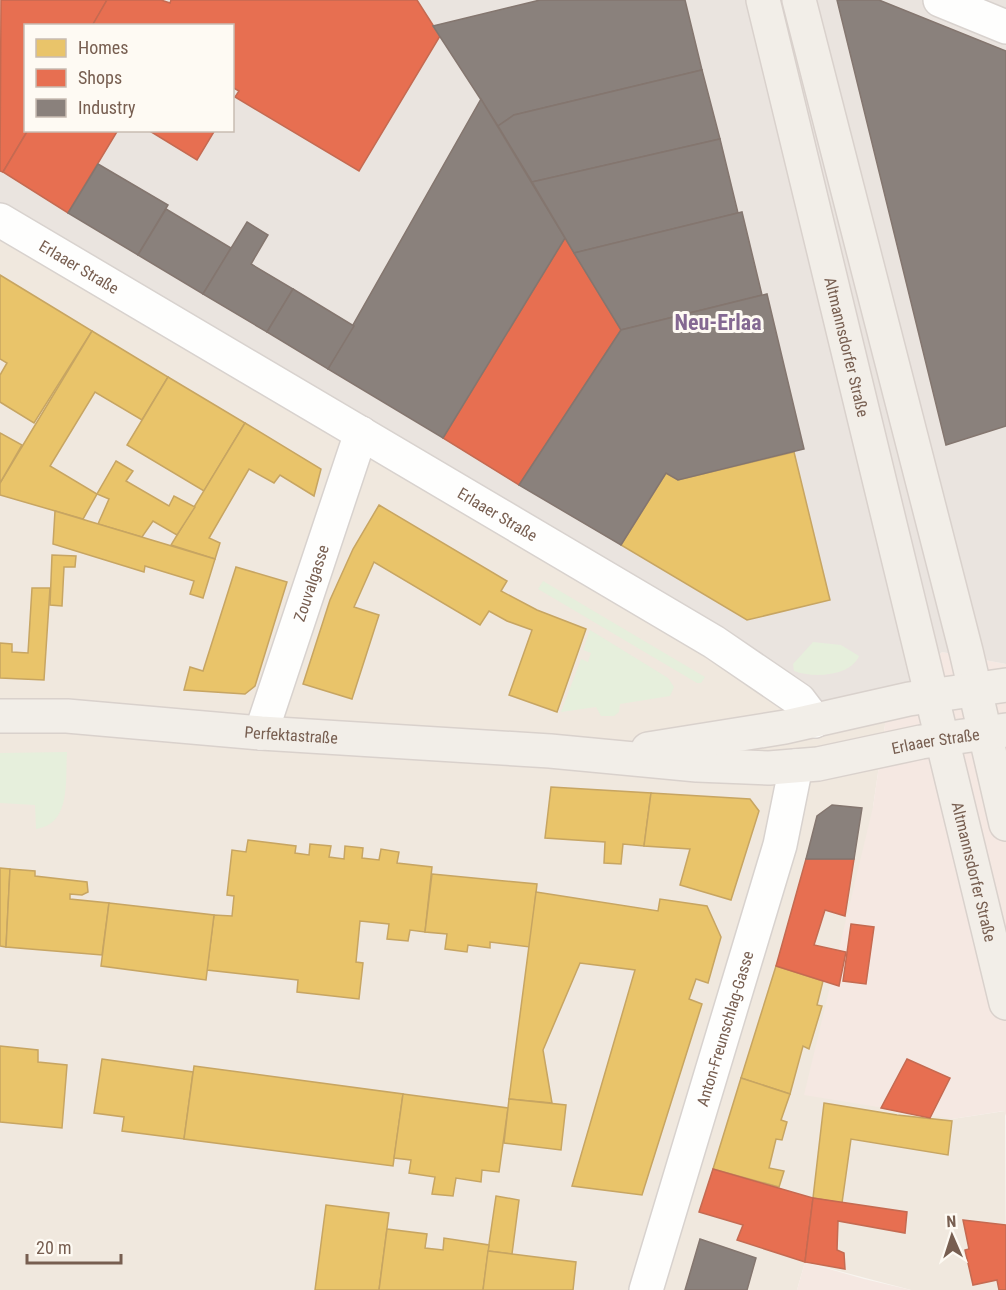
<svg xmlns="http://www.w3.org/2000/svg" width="1006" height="1290" font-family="'Roboto Condensed',sans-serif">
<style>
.residential{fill:#f0e8de}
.commercial{fill:#f5e8e2}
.industrial{fill:#eae4df;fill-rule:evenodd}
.green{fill:#e6efdc}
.homes{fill:#e9c46a;stroke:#c7a562;stroke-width:1.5}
.shops{fill:#e76f51;stroke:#c56a51;stroke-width:1.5}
.industry{fill:#8a817c;stroke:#84766f;stroke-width:1.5}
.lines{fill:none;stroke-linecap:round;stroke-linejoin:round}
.minor-casing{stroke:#d8d2ce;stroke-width:36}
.tertiary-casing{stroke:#d8d2ce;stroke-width:36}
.primary-casing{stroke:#d9d1cc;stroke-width:36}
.minor{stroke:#fefefd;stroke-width:33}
.tertiary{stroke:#fefefd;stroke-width:33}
.primary{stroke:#f2eee8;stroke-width:33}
.labels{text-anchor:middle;stroke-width:6;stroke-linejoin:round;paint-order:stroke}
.street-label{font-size:16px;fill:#775e50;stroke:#fefaf3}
.district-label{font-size:22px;font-weight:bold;fill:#846892;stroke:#fefaf3}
</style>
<rect width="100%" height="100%" fill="#f8f5f0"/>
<polygon class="residential" points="0,220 888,704 873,807 952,1119 1005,1111 1006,1290 911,1290 805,1262 797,1290 0,1290"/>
<g class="commercial">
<polygon points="942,652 1006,664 1006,1116 1004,1111 952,1119 804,1095 873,807 888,704"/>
<polygon points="805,1262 864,1279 911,1290 797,1290"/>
</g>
<path class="industrial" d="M0,0H1006V664L942,652L888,704L815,721L0,220ZM26,26H232V130H26Z"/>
<g class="green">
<polygon points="543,581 705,677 701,683 697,683 538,589"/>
<polygon points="590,630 668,678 674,687 670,696 620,704 619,712 614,716 601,716 596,707 561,712 581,659 588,662 591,653 583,650"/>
<path d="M813,642L841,645L859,656C850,677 812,678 794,671L793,664Z"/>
<path d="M67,752C65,779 72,824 36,829L35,805L0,803V753Z"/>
</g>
<g class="homes">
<polygon points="0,275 92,331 34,423 0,402 0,375 7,363 0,359"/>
<polygon points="92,331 168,377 142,420 95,392 50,466 97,494 83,519 0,495 0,483"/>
<polygon points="168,377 245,423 204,491 127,445"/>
<polygon points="245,423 321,469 314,496 280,475 274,483 249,469 209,538 220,543 215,559 171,545"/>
<polygon points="0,433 22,445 0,483"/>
<polygon points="794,452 830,600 747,620 621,545 666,473 678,480"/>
<polygon points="116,461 133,471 126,481 169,506 174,496 195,507 177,535 153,521 142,537 98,524 109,499 97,494"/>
<polygon points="379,505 507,581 501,591 537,610 586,629 557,712 509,695 532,630 507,621 489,611 480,625 374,562 354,607 379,615 352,699 303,684 330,600 353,549"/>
<polygon points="55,511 215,559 203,598 190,594 194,581 145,566 144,572 53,544"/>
<polygon points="52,555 76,556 75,567 64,567 62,606 50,605"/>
<polygon points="236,567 287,582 255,686 245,694 184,690 190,667 203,671"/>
<polygon points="32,588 50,588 44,680 0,678 0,643 12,644 12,652 28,653"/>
<polygon points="551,787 651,793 644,846 623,844 621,864 604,863 605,842 545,838"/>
<polygon points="651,793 750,799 759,811 731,900 680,885 690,849 644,846"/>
<polygon points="248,840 296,846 295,853 309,855 310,844 331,846 329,857 344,859 345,846 363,848 362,858 379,860 381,849 399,852 397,863 432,867 425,932 410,930 408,941 387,939 389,924 360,921 356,962 363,963 359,999 297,992 298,980 207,970 214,915 232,916 234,896 227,895 232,850 246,852"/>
<polygon points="0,868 10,869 6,947 0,946"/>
<polygon points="10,869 35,871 35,876 87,882 88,892 82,895 70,894 70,899 109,903 102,955 6,947"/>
<polygon points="432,874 537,884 530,947 490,942 490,948 468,945 467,952 445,949 447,934 425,932"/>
<polygon points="536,892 658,911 660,899 707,906 721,937 708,983 696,979 689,999 702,1004 642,1195 572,1186 635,970 580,963 543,1050 552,1103 509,1099"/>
<polygon points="109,903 214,915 206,980 101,966"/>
<polygon points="776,966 823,981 817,1005 822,1006 809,1049 803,1046 790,1094 741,1078"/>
<polygon points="0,1046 38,1050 38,1062 67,1065 62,1128 0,1122"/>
<polygon points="102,1059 193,1072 184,1139 122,1131 124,1117 94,1113"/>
<polygon points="194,1066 403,1094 393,1166 184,1139"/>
<polygon points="741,1078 790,1094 781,1120 787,1122 782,1140 776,1139 769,1168 784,1171 779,1187 713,1169"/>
<polygon points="403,1094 508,1108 499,1172 482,1170 481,1182 456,1178 453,1196 432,1194 435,1177 409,1173 411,1160 394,1158"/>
<polygon points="509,1099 566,1105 561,1150 504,1143"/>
<polygon points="824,1103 897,1115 952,1121 948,1155 851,1139 842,1203 813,1198"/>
<polygon points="496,1196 519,1200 512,1254 488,1251"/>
<polygon points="326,1205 389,1213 379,1290 315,1290"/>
<polygon points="387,1229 427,1234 425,1248 443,1250 444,1238 489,1245 483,1290 379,1290"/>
<polygon points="488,1251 576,1262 573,1290 483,1290"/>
</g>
<g class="shops">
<polygon points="1,0 107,0 92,26 26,26 26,130 28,130 3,172 0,171"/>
<polygon points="107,0 161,0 170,3 171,0 417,0 440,36 359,171 235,97 239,91 232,87 232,26 92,26"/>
<polygon points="28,130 118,130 68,213 3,172"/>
<polygon points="148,130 215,130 197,160"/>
<polygon points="565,238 621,330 519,485 443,438"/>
<polygon points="806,859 854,859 845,916 825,910 814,945 846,952 839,986 776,966"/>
<polygon points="851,924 874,927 866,984 843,981"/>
<polygon points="907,1059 950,1078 930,1118 881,1108"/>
<polygon points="713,1169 813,1198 805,1262 737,1240 743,1225 699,1212"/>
<polygon points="813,1198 907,1212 905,1233 838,1221 837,1250 844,1253 845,1269 805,1262"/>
<polygon points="963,1220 1006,1225 1006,1290 999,1290 997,1280 973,1285 965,1250 969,1249"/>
</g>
<g class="industry">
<polygon points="540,0 685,0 702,70 514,115 498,126 433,26"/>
<polygon points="837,0 879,0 1006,51 1006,426 946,445"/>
<polygon points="702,70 720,139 532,182 498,126 514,115"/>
<polygon points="481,99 565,238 443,438 328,369"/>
<polygon points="720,139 738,213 574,253 532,182"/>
<polygon points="98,164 168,205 138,255 68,213"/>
<polygon points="166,209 231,248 203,294 138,255"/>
<polygon points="742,212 762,295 621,330 574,253"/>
<polygon points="247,222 268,235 251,264 293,289 267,332 203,294"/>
<polygon points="293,289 354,326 328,369 267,332"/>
<polygon points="767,294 804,449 678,480 666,473 621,545 519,485 621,330"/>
<polygon points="832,805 862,808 854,859 806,859 817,816"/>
<polygon points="700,1239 756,1258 747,1290 685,1290"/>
</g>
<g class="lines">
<g class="minor-casing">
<g id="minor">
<polyline points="940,0 1006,27"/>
<path id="s1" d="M261,733L361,433"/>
<path id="s2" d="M646,1290L780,845L796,766"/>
</g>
</g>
<g class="tertiary-casing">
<g id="tertiary">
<path id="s3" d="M0,220L714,642L799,700L815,721"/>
</g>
</g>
<g class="primary-casing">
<g id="primary">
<path id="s4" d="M763,0L1006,1003"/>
<polyline points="799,0 966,651 1006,824"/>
<path id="s5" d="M0,716H67L261,733L550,751L697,765L769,768L818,764L921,742L1006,730"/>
<polyline points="648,749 785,727 909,699 1006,685"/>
</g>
</g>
<use href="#minor" class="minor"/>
<use href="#tertiary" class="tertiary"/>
<use href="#primary" class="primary"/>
</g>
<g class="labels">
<g class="street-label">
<text dy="6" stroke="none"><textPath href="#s3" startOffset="92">Erlaaer Straße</textPath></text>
<text dy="6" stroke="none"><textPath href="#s4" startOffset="357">Altmannsdorfer Straße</textPath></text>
<text dy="6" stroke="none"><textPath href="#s3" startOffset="578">Erlaaer Straße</textPath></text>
<text dy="6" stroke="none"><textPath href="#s1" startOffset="158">Zouvalgasse</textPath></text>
<text dy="6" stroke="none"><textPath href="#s5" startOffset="292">Perfektastraße</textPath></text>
<text dy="6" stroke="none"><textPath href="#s5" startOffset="940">Erlaaer Straße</textPath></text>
<text dy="6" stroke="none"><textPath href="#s4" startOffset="897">Altmannsdorfer Straße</textPath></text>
<text dy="6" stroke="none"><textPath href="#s2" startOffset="273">Anton-Freunschlag-Gasse</textPath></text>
</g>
<g class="district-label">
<text x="718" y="330">Neu-Erlaa</text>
</g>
</g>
<rect x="24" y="24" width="210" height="108" fill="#fefaf3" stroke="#c8bcb2" stroke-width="1.5"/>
<rect x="36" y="39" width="30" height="18" fill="#e9c46a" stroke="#c8bcb2" stroke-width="1.5"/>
<text x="78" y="54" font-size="18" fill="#775e50">Homes</text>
<rect x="36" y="69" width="30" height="18" fill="#e76f51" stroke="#c8bcb2" stroke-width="1.5"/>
<text x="78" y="84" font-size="18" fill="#775e50">Shops</text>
<rect x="36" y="99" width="30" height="18" fill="#8a817c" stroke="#c8bcb2" stroke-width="1.5"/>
<text x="78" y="114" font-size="18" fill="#775e50">Industry</text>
<g transform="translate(952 1236) rotate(357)" stroke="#fefaf3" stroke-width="4.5" paint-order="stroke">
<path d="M0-4.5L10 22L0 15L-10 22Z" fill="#775e50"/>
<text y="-9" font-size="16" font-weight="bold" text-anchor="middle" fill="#775e50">N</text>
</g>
<path d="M27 1254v9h94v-9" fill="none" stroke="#775e50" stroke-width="3"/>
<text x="36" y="1254" font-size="18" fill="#775e50" stroke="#fefaf3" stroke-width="4.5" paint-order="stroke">20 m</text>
</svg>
